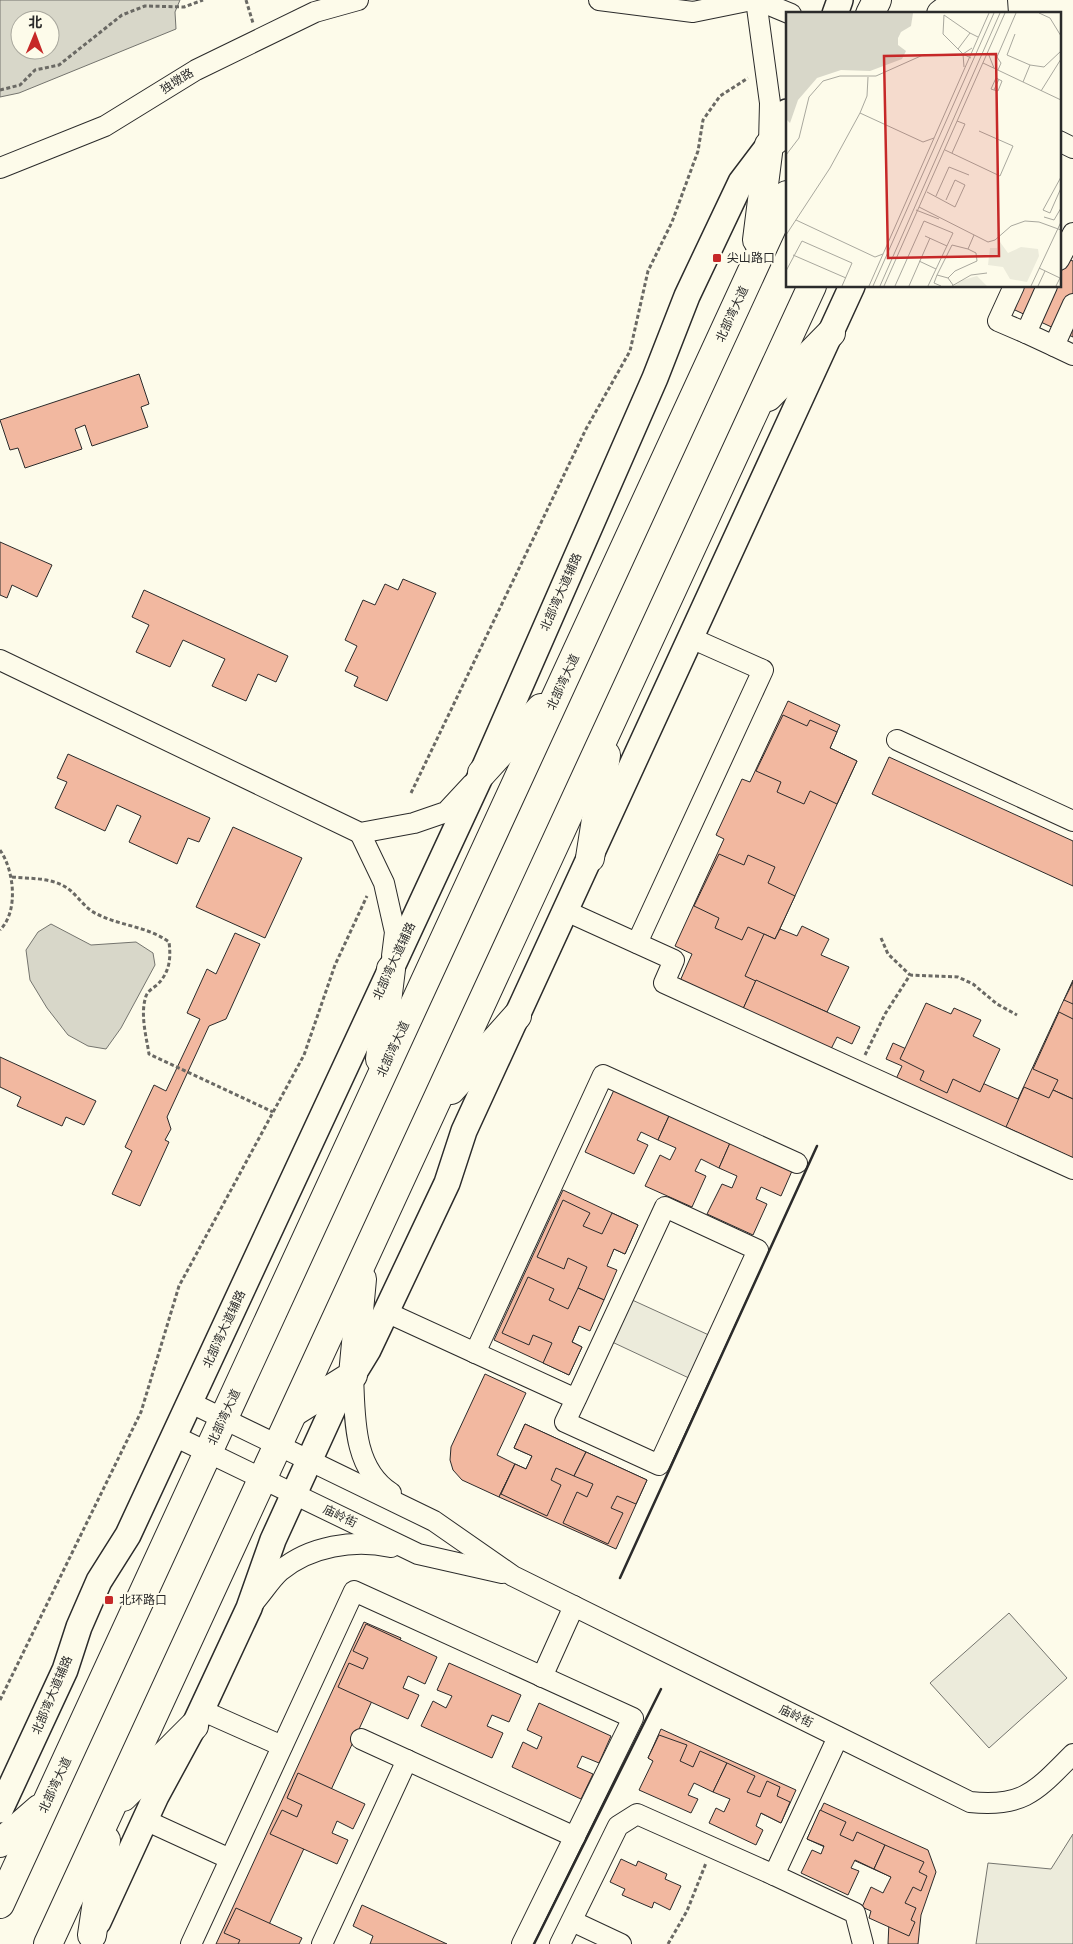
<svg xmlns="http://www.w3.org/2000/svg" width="1073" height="1944" font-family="'Source Sans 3','Noto Sans SC',sans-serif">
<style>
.green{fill:#ecebdb;stroke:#74746e}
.water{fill:#d8d7c9;stroke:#74746e;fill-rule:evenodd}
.building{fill:#f2b8a0;stroke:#2b2b2b}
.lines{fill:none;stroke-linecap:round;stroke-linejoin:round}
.minor-casing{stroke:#2b2b2b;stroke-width:22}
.major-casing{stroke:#2b2b2b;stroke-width:28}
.highway-casing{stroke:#2b2b2b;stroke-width:30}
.path{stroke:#6a6964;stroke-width:3;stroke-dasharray:4 2.5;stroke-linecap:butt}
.minor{stroke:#fdfbea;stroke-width:20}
.major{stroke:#fdfbea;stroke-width:25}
.highway{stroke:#fdfbea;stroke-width:28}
.wall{stroke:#2b2b2b;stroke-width:2.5}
.poi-dot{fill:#c62828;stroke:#fdfbea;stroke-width:2}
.labels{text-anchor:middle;stroke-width:4;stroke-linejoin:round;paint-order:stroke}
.street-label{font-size:12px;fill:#2b2b2b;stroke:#fdfbea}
.poi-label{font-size:12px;fill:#2b2b2b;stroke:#fdfbea;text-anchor:start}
.inset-road{fill:none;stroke:#a9a89e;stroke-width:1}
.view{fill:#c62828;fill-opacity:0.15;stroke:#c62828;stroke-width:2.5}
.inset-edge{fill:none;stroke:#2b2b2b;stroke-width:2.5}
</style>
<rect width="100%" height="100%" fill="#fdfbea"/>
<g class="green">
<polygon points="630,1299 711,1336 691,1379 610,1341"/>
<polygon points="1009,1613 1067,1678 989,1748 930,1683"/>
<polygon points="1073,1834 1073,1944 976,1944 988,1863 1051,1869"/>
</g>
<g class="water">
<path d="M0,0H180L175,12L176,29L19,93L0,97ZM20,20H50V50H20Z"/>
<polygon points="51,924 91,945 136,942 153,953 155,965 121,1028 106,1049 88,1046 68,1035 47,1008 30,980 26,950 38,932"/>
</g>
<g class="building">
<polygon points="1059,255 1073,261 1073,337 1002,304 1010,286 1059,286"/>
<polygon points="139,374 149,404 141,407 148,427 92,446 85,425 75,429 82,449 25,468 18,448 10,450 0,420"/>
<polygon points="0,542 52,565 37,597 12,585 7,598 0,595"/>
<polygon points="403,579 436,593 387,701 354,686 358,677 345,671 357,646 345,640 363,600 375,605 385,584 398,590"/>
<polygon points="144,590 288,656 276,682 258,674 246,701 212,686 225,659 183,640 170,667 136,652 149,625 132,617"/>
<polygon points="788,701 840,725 830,748 857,761 743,1009 680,981 692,954 675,946 724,839 716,835 742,779 750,782"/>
<polygon points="783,715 807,726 810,720 837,732 830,748 857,761 837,804 810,791 804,804 777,792 781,782 756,771"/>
<polygon points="68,754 210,818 199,842 188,838 177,864 129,842 141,816 117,805 105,831 55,808 67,782 57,778"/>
<polygon points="889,757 1073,841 1073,886 872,794"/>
<polygon points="233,827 302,858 265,938 196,907"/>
<polygon points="719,854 744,865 748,855 775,867 768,883 795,896 775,939 748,927 742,940 715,928 719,918 694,906"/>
<polygon points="802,926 829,939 821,955 849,967 827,1012 800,1000 795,1011 768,999 773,989 745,976 764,934 775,939 780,929 797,936"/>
<polygon points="235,933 260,944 226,1019 209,1026 167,1117 171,1129 165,1140 169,1142 140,1206 112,1194 132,1151 125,1147 154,1085 166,1091 200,1019 187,1013 207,969 216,974"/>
<polygon points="756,980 860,1027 852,1044 837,1037 831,1049 743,1009"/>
<polygon points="1073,980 1073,1160 896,1079 902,1066 886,1059 893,1043 1018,1099"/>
<polygon points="1073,982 1073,1004 1064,1000"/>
<polygon points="926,1003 951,1014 954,1008 981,1020 973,1036 1000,1049 980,1092 953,1079 947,1093 920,1080 924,1071 900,1059"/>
<polygon points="1059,1012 1073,1019 1073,1099 1053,1090 1058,1080 1033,1069"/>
<polygon points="0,1057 96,1101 84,1125 66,1117 62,1126 17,1106 21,1097 0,1087"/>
<polygon points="1024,1087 1049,1098 1053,1090 1073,1099 1073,1158 1006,1127"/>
<polygon points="614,1090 669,1116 658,1140 641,1132 637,1140 648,1145 634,1174 585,1152"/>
<polygon points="669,1116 730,1143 719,1168 701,1159 695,1171 706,1176 692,1207 645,1186 660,1155 670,1160 676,1148 658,1140"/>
<polygon points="730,1143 792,1171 781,1196 761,1187 756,1199 767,1204 753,1235 707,1214 722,1184 732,1188 737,1176 719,1168"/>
<polygon points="563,1190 638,1225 625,1254 614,1249 572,1342 582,1347 569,1375 494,1340"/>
<polygon points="563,1200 590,1213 583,1226 602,1234 612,1213 638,1225 625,1254 614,1249 607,1266 617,1270 604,1300 578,1288 587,1267 568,1258 564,1269 537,1257"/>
<polygon points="528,1277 554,1289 549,1300 568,1309 578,1288 604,1300 590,1331 579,1326 572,1342 582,1347 569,1375 543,1363 552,1343 533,1335 529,1345 502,1333"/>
<polygon points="485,1374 526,1393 497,1455 515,1464 499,1497 462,1480 453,1470 450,1460 451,1447"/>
<polygon points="525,1424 647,1480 616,1549 499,1497 515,1464 526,1469 532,1456 514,1448"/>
<polygon points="525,1424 586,1452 574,1476 556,1468 551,1480 561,1485 547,1516 501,1494 515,1464 526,1469 532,1456 514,1448"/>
<polygon points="586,1452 647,1480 636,1504 617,1496 611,1508 623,1513 608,1544 563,1523 577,1492 587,1497 593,1484 574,1476"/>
<polygon points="364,1622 401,1638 260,1944 216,1944"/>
<polygon points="366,1624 437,1657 425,1684 408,1676 403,1688 419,1695 408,1719 338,1687 349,1663 363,1669 368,1658 353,1651"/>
<polygon points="449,1663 521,1695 509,1722 492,1715 487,1726 503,1733 492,1758 421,1726 433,1701 446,1708 452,1696 437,1690"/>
<polygon points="539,1703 611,1736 599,1763 582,1756 577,1767 593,1774 581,1799 512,1767 523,1742 537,1749 542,1737 527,1730"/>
<polygon points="661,1729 796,1790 781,1823 648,1758"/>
<polygon points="659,1735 687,1745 680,1761 693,1767 700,1751 727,1763 713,1792 694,1783 688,1795 698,1799 691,1813 639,1790 653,1761 648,1758"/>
<polygon points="727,1763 755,1776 747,1792 760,1797 767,1781 780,1787 777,1796 790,1802 781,1823 761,1813 756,1826 763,1830 756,1845 709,1823 716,1808 724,1812 730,1799 713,1792"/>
<polygon points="298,1773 365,1804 353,1829 337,1821 332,1833 348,1840 337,1864 270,1834 282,1810 297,1817 302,1805 287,1798"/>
<polygon points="824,1803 928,1850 936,1872 921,1915 918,1944 888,1944 891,1877 807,1839"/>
<polygon points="820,1810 846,1822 840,1835 853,1841 857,1832 885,1845 874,1869 855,1860 851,1868 859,1871 848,1895 801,1873 812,1850 821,1854 824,1846 807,1839"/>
<polygon points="885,1845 924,1862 919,1872 927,1876 921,1891 913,1887 905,1903 916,1908 911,1920 915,1922 909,1936 869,1918 871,1911 862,1907 871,1887 883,1893 891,1877 874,1869"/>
<polygon points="621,1859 636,1866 638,1861 667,1874 665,1879 681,1886 670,1910 654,1902 652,1908 622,1895 625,1889 610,1882"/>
<polygon points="362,1905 447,1944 370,1944 373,1936 353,1926"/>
<polygon points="236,1908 302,1938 299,1944 238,1944 240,1940 224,1933"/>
</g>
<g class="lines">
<g class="minor-casing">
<g id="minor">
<polyline points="599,0 693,12 752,0"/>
<polyline points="756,0 770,103 769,144"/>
<polyline points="757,0 791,14"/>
<polyline points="997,0 998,14"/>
<polyline points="1059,141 1073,148"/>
<polyline points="0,168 105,126 196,70 315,12 358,0"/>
<polyline points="1059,260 1073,233"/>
<polyline points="1014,286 998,321 1026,333"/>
<polyline points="1047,286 1026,333 1054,346"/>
<polyline points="1073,304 1054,346 1073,355"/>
<polyline points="0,660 360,833 414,823 446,812 472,784"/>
<polyline points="897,740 1073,821"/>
<polyline points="360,833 384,883 395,932 392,956"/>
<polyline points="566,911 674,960 664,983 1073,1169"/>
<polyline points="637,943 763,670 691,638"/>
<polyline points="386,1312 576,1399 565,1422 659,1465 758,1250 665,1207 576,1399"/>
<polyline points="475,1353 603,1075 797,1163"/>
<path d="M353,1375C355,1415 352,1468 391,1493"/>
<path d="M189,1402L434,1521L513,1576L970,1802C1024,1808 1037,1790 1073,1754"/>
<polyline points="174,1436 418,1554 502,1573"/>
<path d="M255,1601C263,1592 271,1579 280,1571C310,1546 354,1539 391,1547"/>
<polyline points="542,1677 574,1606"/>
<polyline points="201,1710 282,1746"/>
<polyline points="361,1739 575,1837"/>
<polyline points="145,1820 230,1859"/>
<polyline points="774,1875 855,1913 863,1944"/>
<polyline points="572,1921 621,1944"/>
<polyline points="191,1944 354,1591 633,1718 522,1944"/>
<polyline points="322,1944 407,1760"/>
<polyline points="560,1944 618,1826 637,1814 774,1875 838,1737"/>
</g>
</g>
<g class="major-casing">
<g id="major">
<polyline points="835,14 840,0"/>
<polyline points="975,14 981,0"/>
<polyline points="0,1810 65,1670 79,1627 99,1581 128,1535 482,773 655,378 687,296 741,182 769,145 787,112"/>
<polyline points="98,1922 156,1796 194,1726 249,1608 273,1540 335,1404 368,1350 447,1183 464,1131 852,286"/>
</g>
</g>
<g class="highway-casing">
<g id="highway">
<polyline points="870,14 877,0"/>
<polyline points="941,14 960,0"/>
<polyline points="757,240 769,145 787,131"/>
<polyline points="768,397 831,333"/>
<polyline points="482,773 541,708"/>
<polyline points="590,858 606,755"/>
<polyline points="380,1059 391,969"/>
<polyline points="451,1090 517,1016"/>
<polyline points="294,1412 353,1375 362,1279"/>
<polyline points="123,1797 194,1726"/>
<polyline points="0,1843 39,1809"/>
<polyline points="0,1904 787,195"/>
<polyline points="92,1935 106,1840"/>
<polyline points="48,1944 812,286"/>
</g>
</g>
<g class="path">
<polyline points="246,0 253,23"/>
<polyline points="0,90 20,85 35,70 59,65 122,15 145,6 184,7 203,0"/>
<polyline points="411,793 586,429 630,351 648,271 672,222 698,151 703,120 720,96 748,78"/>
<path d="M0,850C14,870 19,911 0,930"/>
<path d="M12,877C32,879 55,877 71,891C79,898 87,910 97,914C120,926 147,926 169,942C171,958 170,972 157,985C153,988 148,991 146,996C140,1014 146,1035 149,1054L273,1112"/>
<polyline points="881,938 888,954 910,975"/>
<polyline points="865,1055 885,1014 910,975 958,977 973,984 997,1004 1017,1015"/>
<polyline points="0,1700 141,1412 179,1286 304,1055 335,965 367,896"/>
<polyline points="668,1944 687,1911 706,1863"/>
</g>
<use href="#minor" class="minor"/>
<use href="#major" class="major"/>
<use href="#highway" class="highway"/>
<g class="wall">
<polyline points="620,1578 817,1146"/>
<polyline points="534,1944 661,1689"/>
</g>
</g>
<g class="poi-dot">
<rect x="712" y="253" width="10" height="10" rx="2.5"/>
<rect x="104" y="1595" width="10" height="10" rx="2.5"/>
</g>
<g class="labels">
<g class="street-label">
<text transform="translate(177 81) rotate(-32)" y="4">独墩路</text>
<text transform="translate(732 314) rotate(-65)" y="4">北部湾大道</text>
<text transform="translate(561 592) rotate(-66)" y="4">北部湾大道辅路</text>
<text transform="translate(563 682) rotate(-65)" y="4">北部湾大道</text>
<text transform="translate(394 961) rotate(-65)" y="4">北部湾大道辅路</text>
<text transform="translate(393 1049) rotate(-65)" y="4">北部湾大道</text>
<text transform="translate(224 1329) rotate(-65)" y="4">北部湾大道辅路</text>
<text transform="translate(224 1417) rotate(-65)" y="4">北部湾大道</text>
<text transform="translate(340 1516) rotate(26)" y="4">庙岭街</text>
<text transform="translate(52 1695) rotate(-67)" y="4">北部湾大道辅路</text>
<text transform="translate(796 1716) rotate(26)" y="4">庙岭街</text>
<text transform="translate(55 1785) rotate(-65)" y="4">北部湾大道</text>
</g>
<g class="poi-label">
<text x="727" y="262">尖山路口</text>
<text x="119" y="1604">北环路口</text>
</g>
</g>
<g transform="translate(786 12)">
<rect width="275" height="275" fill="#fdfbea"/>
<path d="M214,230L222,241L235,235L252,237L253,244L241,270L224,267L217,255L202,253L204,236H211ZM191,264L201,274H168L177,268Z" fill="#ecebdb"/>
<path d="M0,1H127L125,14L115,20L112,26V33L120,39L116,47L84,59L55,58L31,66L12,88L4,111L0,107Z" fill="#d8d7c9"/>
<path class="inset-road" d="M253,1L264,6L275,24M229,22L221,43L244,53L258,55L275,39M172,37L184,21L192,25M202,41L208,56M177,42L157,22L158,3L184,21M197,51L275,88M178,55L177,42L186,36M212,58L215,51L211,45L230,1M237,70L244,53M208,78L205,77L210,66L216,69L212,79L208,78L213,67M255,79L275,47M74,101L137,130L148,126M159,138L214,164L227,134L193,119M166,141L179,112L171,109M0,143L13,126L23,85L37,69L54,64H90L137,43L177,42L185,46M275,165L257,198L264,201L275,176M141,180L169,195L179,173L169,168L160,188M150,184L163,155L183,163M133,195L202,230L209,228L225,214L239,209L253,210L275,218M130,198L153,207M258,205L268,208L275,196M10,208L89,245L97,242M0,223L44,156L74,101L81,84L82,65M139,224L161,234M7,243L60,266M133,249L150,257M253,256L274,266L270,274M0,259L16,229L66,251L56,274M151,263L148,271L155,274M162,266L151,263L166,233L182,237L188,223M167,273L162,266L169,259L191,249L190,241L182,237M83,274L203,1M87,274L208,1M94,274L214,1M98,274L219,1M109,274L138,209L167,221L142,274M123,274L144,226M166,274L185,263L201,261M245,274L275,210M252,274L259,259"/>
<path class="view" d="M210,42L213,244L102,246L98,44Z"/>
<rect width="275" height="275" class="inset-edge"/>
</g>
<g transform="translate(35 35) rotate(1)"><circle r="24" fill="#fdfbea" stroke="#a9a89e"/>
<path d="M0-4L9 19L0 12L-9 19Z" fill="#c62828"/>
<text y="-8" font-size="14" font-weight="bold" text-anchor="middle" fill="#2b2b2b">北</text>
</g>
</svg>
